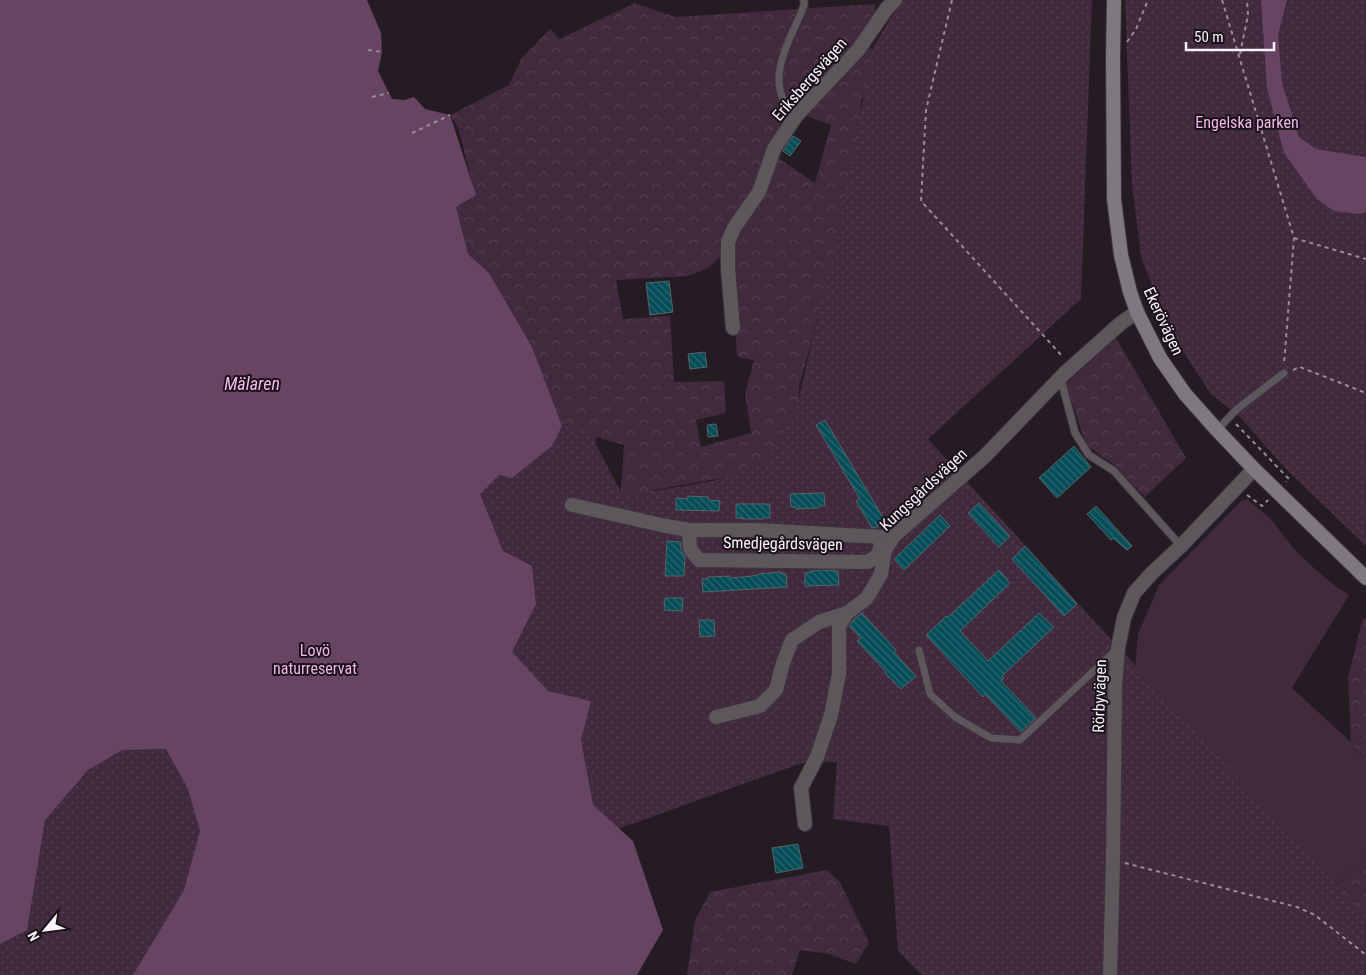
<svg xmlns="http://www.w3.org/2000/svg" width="1366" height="975" font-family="'Roboto Condensed',sans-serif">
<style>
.grass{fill:#41293e}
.forest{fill:url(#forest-crowns)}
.park{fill:url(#park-dots)}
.water{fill:#664462}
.building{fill:url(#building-back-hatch);stroke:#546568}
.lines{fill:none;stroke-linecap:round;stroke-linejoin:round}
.service-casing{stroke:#3e353d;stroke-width:9}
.minor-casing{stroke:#3e353d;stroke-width:16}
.tertiary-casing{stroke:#3e353d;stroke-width:16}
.secondary-casing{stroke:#3e353d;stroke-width:16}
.path{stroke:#968e95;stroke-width:2;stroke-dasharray:4 4;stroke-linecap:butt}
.service{stroke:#5d575c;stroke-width:7}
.minor{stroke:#5d575c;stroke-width:14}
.tertiary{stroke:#5d575c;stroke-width:14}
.secondary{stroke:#80787f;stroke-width:14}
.labels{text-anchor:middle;stroke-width:4;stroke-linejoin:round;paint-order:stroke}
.street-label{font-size:16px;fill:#f9f2f8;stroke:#1b121a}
.park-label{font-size:16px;fill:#f2b7ea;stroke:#1b121a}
.water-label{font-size:18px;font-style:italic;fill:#f4b9ec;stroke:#1b121a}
</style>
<defs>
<pattern id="forest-crowns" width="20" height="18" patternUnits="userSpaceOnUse" patternTransform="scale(1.25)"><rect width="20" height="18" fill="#41293e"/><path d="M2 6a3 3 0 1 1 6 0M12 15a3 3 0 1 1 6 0" fill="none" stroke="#543e51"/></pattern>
<pattern id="park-dots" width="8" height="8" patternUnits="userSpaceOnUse" patternTransform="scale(1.25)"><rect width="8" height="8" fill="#41293e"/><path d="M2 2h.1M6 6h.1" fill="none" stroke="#543e51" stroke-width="1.8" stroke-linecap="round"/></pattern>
<pattern id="building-back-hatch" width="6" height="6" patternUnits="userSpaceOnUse" patternTransform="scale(1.25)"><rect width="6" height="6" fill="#064d57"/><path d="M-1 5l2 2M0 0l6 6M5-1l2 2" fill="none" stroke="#2b6770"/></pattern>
</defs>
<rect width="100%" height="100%" fill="#241b23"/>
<polygon class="grass" points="1247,499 1270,518 1294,549 1316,570 1333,584 1349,595 1292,688 1351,742 1366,762 1366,854 1318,909 1132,702 1138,634 1159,585 1241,501"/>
<g class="forest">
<polygon points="635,3 675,17 875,4 875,18 840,60 792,112 767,146 760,179 724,253 708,268 688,276 616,280 623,319 670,316 674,382 724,381 726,413 696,420 701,447 751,433 745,394 754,360 737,357 732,249 774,155 815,183 831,125 802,114 868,44 883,62 861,102 860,135 831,268 799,387 797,454 745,474 653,490 647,518 621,511 621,488 624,445 596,437 593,474 542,453 489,273 468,254 456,207 475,194 458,127 450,115 509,85 521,59 550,29 559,39"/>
<polygon points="1116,338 1186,458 1145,497 1113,464 1086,445 1066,384"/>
<polygon points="1363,618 1366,620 1366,762 1351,742 1348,678"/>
<polygon points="1366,854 1366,975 1318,909"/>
<polygon points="827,870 840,882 869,943 856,964 829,954 800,950 792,975 687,975 695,921 710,892"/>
</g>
<g class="park">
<polygon points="0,0 546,400 571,427 591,435 623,496 713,481 767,461 796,410 836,239 874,46 901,0 1092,0 1081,299 928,439 1366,918 1366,975 922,975 898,951 889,826 833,819 837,762 802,763 587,840 588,975 0,975"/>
<polygon points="1125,0 1366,0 1366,546 1285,468 1239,416 1211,394 1171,333 1141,257 1132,184"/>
</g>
<g class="water">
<polygon points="0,0 367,0 381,33 382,52 378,71 392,99 404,100 414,97 425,109 450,115 476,195 456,207 468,254 489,273 532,347 562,426 552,446 512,478 499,475 480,494 503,551 532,566 536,604 512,652 548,691 591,701 581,740 593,805 633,841 663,930 637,975 133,975 184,890 200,831 188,789 166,749 122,750 88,770 45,820 27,930 0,944"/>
<polygon points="1261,0 1287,0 1278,35 1282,83 1299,137 1316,149 1366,157 1366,212 1360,214 1334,211 1317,199 1284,153 1267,88"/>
</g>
<g class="building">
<polygon points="793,136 801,141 790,156 783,151"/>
<polygon points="669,281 673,312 650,315 646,283"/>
<polygon points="705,352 707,367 690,369 688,354"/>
<polygon points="825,420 885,521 874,528 872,528 856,501 860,499 816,425"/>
<polygon points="716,424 718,436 708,437 707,425"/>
<polygon points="1074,446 1091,467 1057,498 1039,478"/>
<polygon points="824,493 825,506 819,506 818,508 796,509 796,507 791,507 790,494"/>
<polygon points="688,496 708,497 708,500 720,501 719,511 676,510 676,498 688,499"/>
<polygon points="979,503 1010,536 999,547 968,513"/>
<polygon points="736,504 770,504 770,518 764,517 764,519 742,519 742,518 736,518"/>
<polygon points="1096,506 1132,546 1127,550 1113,538 1111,540 1087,514"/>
<polygon points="940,515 950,526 904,570 894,559"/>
<polygon points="667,541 681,542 681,550 685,557 684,576 665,576"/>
<polygon points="1025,546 1077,604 1064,616 1012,559"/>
<polygon points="822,570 838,571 839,585 805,586 805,573 811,572 811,571"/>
<polygon points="999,570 1010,583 960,631 988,661 1039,613 1054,627 1002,676 1004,678 1001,681 1036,718 1021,732 985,694 983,697 926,635 946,616 948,617"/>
<polygon points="781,572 781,574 786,574 787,587 703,592 702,579 708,579 708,577 730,576 730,578 752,576 758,575 758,574"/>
<polygon points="665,598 683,598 682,611 664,610"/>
<polygon points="862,613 896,650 894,652 916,676 901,689 885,673 886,672 857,641 861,638 849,626 854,619"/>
<polygon points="699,620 714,620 715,636 700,637"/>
<polygon points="798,844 803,868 776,873 772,848"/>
</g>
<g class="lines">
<g class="service-casing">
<g id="service">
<path d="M796,116C762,86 787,46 801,13L804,5V0"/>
<polyline points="1061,379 1075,433 1089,455 1114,471 1181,546"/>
<polyline points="1217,430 1237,409 1284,373"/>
<polyline points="919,650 930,694 955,717 991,738 1020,740 1116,650"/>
</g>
</g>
<g class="minor-casing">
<g id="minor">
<polyline points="733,328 728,269 728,242 734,228 759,192 774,149 796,116 858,50 887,8 895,0"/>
<polyline points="572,505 666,526 689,530 756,530 882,537 894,536"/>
<polyline points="689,530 690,549 699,560 868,562 878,555 881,544"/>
<polyline points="716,717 760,706 776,690 783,663 792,640 819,622 847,613"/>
<polyline points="805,824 801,788 817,757 831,715 839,674 839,626 847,613 867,598 881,574 885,550 894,536 985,456 1065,373 1121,323 1137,312"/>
</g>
</g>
<g class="tertiary-casing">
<polyline id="tertiary" points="1110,975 1113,860 1115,686 1118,648 1124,618 1134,593 1152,573 1181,546 1254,469"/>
</g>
<g class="secondary-casing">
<polyline id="secondary" points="1114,0 1113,58 1114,199 1121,255 1130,292 1137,312 1160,358 1185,394 1217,430 1254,469 1366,578"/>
</g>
<g class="path">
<polyline points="952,0 926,110 921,201 1063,357"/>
<polyline points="1222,0 1294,238 1284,364"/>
<polyline points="1127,42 1136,29 1148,0"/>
<polyline points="368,50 382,52"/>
<polyline points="1240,54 1248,15 1247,0"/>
<polyline points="372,97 389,93"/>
<polyline points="412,133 450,115"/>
<polyline points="1294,238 1366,259"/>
<polyline points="1293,370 1300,367 1366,393"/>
<polyline points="1236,424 1289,479 1286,482"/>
<polyline points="1247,495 1262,506 1268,500"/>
<polyline points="1125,863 1297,907 1315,915 1366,955"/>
</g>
<use href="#service" class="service"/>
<use href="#minor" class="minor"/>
<use href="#tertiary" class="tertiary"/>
<use href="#secondary" class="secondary"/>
</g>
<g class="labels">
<g class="street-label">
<text transform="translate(809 79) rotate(-49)" y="6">Eriksbergsvägen</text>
<text transform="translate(1164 321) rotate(65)" y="6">Ekerövägen</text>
<text transform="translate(923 489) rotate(-43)" y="6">Kungsgårdsvägen</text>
<text transform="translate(783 543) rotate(1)" y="6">Smedjegårdsvägen</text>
<text transform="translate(1099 696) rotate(-88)" y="6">Rörbyvägen</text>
</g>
<g class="park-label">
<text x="1247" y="128">Engelska parken</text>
<text x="315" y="656">Lovö<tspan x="315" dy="18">naturreservat</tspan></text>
</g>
<g class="water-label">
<text x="252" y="390">Mälaren</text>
</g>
</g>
<g transform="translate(45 930) rotate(241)" stroke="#1b121a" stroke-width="4" paint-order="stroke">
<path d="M0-4L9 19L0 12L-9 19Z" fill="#f9f2f8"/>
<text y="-8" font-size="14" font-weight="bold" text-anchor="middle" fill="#f9f2f8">N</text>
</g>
<path d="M1186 42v8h88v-8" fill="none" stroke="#f9f2f8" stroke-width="2.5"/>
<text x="1194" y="42" font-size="15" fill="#f9f2f8" stroke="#1b121a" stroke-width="4" paint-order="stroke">50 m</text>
</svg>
